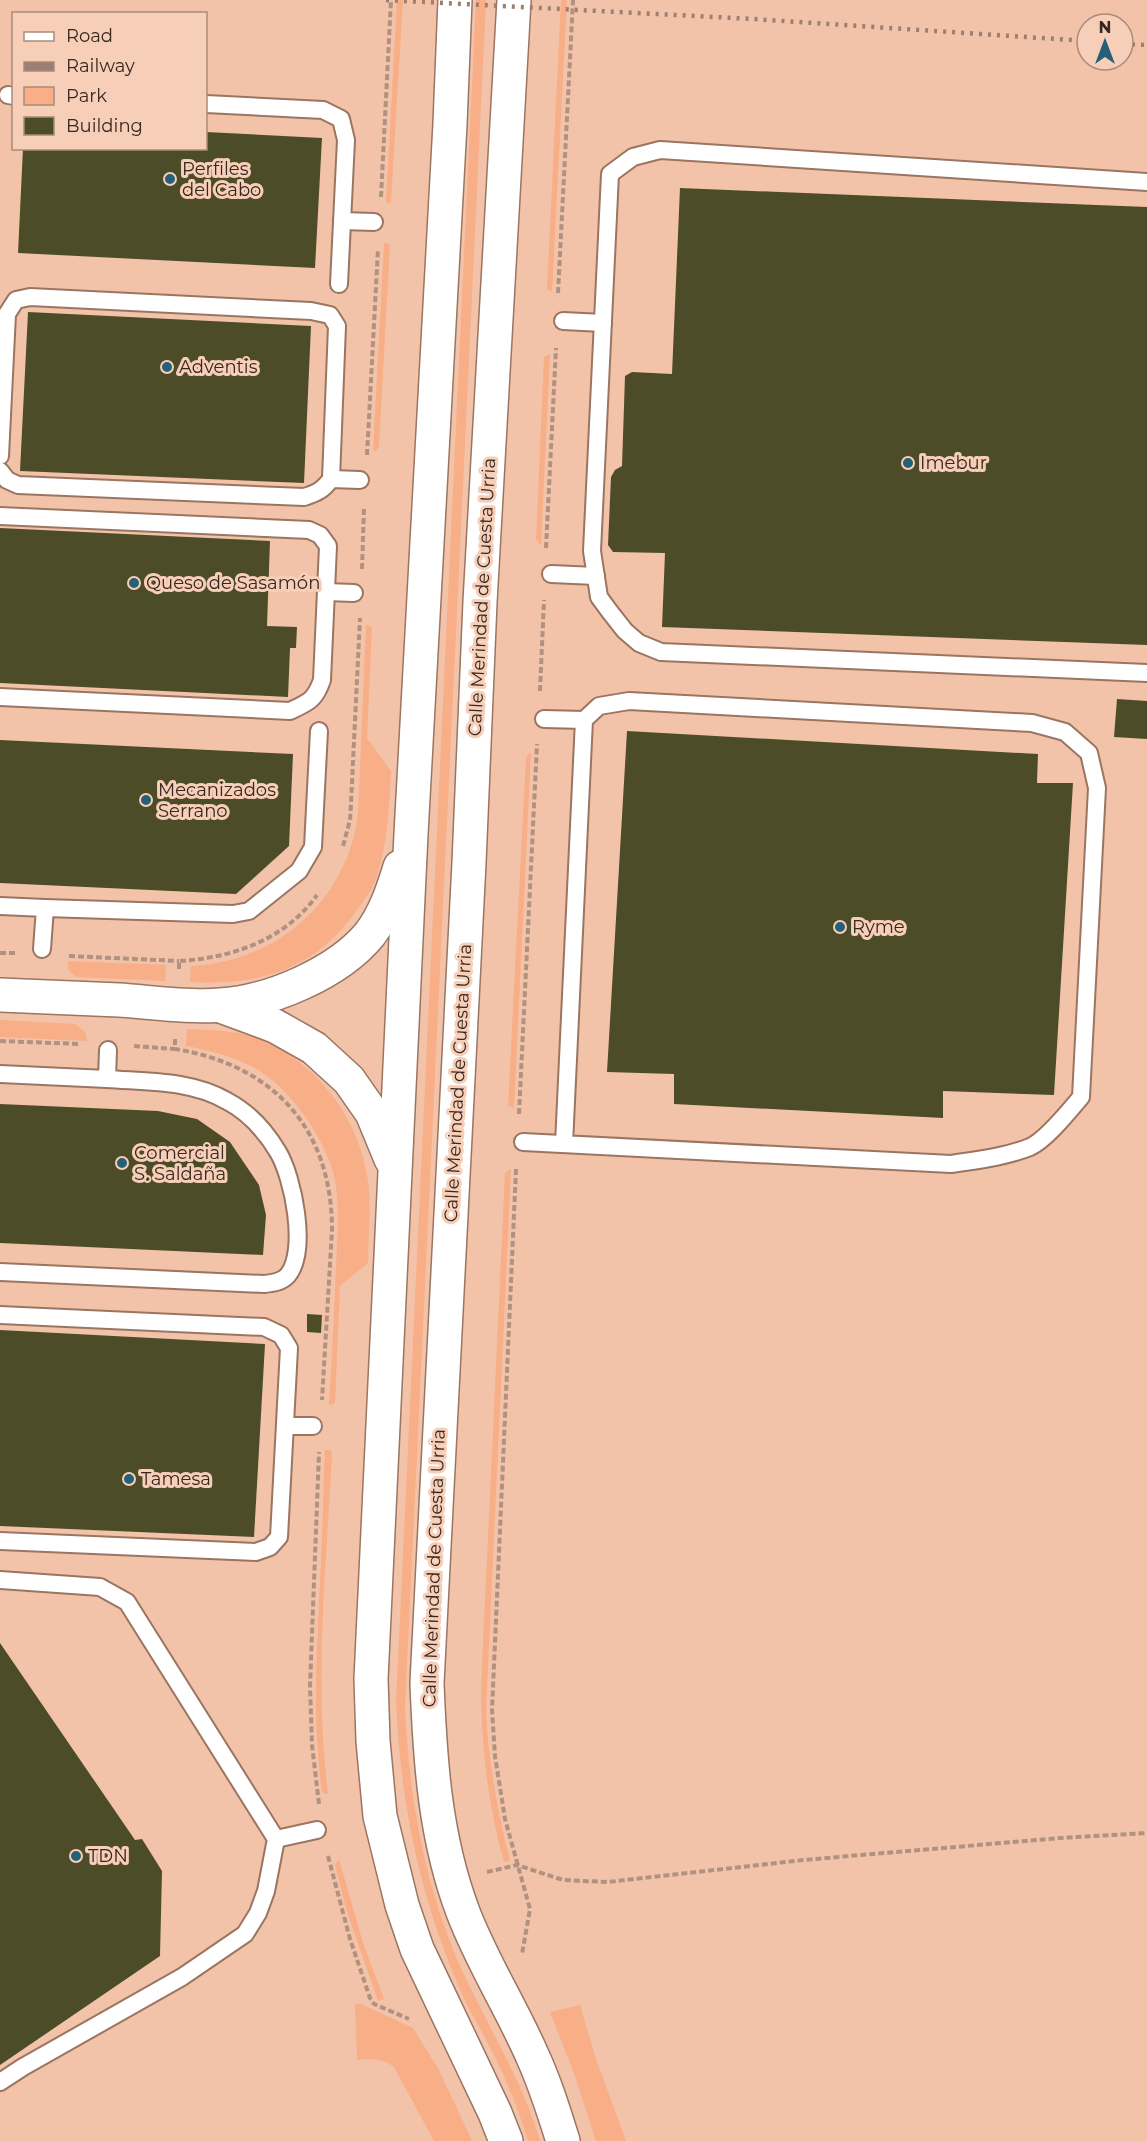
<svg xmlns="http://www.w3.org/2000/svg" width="1147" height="2141" font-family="Montserrat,sans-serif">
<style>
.built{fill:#f3c3a9;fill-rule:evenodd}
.green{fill:#f8ae86}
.building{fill:#4c4d28}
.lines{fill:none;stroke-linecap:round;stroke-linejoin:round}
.lane-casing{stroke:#9a7561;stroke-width:20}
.street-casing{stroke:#9a7561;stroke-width:36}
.path{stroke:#b19180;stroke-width:4;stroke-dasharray:6 3;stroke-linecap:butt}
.lane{stroke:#fff;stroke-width:16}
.street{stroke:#fff;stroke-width:33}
.rail{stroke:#9c7f70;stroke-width:4.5;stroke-dasharray:3 6;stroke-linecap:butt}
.poi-dot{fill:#255f78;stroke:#f7ceb8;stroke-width:2}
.labels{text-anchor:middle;stroke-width:6;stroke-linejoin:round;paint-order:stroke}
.poi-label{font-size:18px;fill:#36271f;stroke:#f7ceb8;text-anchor:start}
.street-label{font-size:18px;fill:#36271f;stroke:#f7ceb8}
</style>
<rect width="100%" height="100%" fill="#f7ceb8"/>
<path class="built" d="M0,0H1147V2141H0ZM14,14H206V148H14ZM1087,24H1123V60H1087Z"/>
<g class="green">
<polygon points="397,0 403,0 391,201 389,204 386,202"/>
<path d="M476,0H486L405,1707C409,1796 424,1883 460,1966C486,2024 522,2079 540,2141H528C518,2108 505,2075 488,2044C479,2025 467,2007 459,1987C419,1893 401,1805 396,1703Z"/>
<polygon points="561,0 567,0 552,292 547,289"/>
<polygon points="384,243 390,244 379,446 376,451 373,451"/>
<polygon points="550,354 541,545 536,539 544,357"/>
<path d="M366,624L372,628L367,738L391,771C389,808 388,844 376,879C371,892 362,903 354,914C314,970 256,986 190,982L191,966C277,962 347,901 358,814Z"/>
<polygon points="531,752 514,1108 508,1106 526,758"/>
<polygon points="68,961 166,965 165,981 76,977 68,969"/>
<polygon points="0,1020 75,1024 85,1032 87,1041 0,1037"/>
<path d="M187,1029C206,1030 225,1030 243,1034C306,1050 357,1111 367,1175C372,1204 368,1234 368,1263L340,1286L335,1402L332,1405L329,1404C332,1359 334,1313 336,1268C337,1237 341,1202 333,1172C322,1134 287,1084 251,1066C231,1056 208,1050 186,1046Z"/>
<path d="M511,1169L486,1711C488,1762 498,1812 510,1861L504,1862C488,1805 481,1746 481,1687L505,1173Z"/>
<path d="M325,1450H331L332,1456C326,1568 314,1682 328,1794H325L322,1792C313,1729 316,1666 319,1603C322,1552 323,1501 325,1450Z"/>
<polygon points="339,1859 363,1943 384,1999 378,2001 347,1912 335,1865"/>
<path d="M355,2004H361L413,2028L439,2070L472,2141H434L394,2067C383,2059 371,2058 357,2060Z"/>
<polygon points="580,2005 596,2059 626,2141 596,2141 575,2076 550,2012"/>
</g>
<g class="building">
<polygon points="206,132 322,138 315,268 18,253 23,148 206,148"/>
<polygon points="680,188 1147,207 1147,645 662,627 665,553 613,552 608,545 611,477 615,470 622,466 625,376 632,372 672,374"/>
<polygon points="28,312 311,326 304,483 20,471"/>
<polygon points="0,528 270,541 267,626 297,627 296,648 290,648 288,697 0,683"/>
<polygon points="1117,699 1147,701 1147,739 1114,737"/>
<polygon points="627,731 1038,754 1037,783 1073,783 1054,1095 943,1091 943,1118 674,1104 674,1074 607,1072"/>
<polygon points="0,740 293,754 289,846 236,894 0,883"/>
<polygon points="0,1104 158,1111 197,1119 230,1142 259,1185 266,1215 263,1255 0,1243"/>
<polygon points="307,1314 322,1315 321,1333 307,1332"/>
<polygon points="0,1330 265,1344 254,1537 0,1526"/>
<polygon points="0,1643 135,1840 142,1839 162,1871 160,1956 0,2065"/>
</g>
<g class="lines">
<g class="lane-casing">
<g id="lane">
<polyline points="8,95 14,96"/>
<polyline points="206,104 323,110 341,119 346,140 339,284"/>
<polyline points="1147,182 660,150 633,157 610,174 592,551 599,597 610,612 625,631 639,643 661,652 1147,673"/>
<polyline points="342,221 374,222"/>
<polyline points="563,321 603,323"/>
<path d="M0,456L7,314L16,300L30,297L311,311L330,315L337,326L331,479C323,490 317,493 304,497L18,485L7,480L0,471"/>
<polyline points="331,479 360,480"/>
<path d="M0,516L309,530L320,535L328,546L322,680C315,700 309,702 290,711L0,697"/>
<polyline points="551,574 596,576"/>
<polyline points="326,592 354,593"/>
<polyline points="544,719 584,720"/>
<polyline points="0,906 45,908 42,949"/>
<polyline points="45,908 233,914 249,911 299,871 313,847 319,731"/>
<polyline points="0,1074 107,1079 108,1050"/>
<path d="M523,1142L951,1164C977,1160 1005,1157 1030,1147C1046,1140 1069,1111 1081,1097L1097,788L1089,753L1065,732L1032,723L629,701L599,706L584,720L564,1144"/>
<path d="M0,1272L264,1284C273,1283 282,1282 288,1275C308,1250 293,1177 278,1152C266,1132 248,1112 227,1101C191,1080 147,1082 107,1079"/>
<polyline points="0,1315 264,1327 281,1335 289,1348 279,1537 270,1547 256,1552 0,1541"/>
<polyline points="285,1426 313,1426"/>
<polyline points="0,1580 100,1587 127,1602 276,1839 266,1891 258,1913 245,1934 182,1977 23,2067 0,2082"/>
<polyline points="276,1839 317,1830"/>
</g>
</g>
<g class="street-casing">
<g id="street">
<polyline points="455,0 450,124 411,834 371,1679 373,1741 380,1816 402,1905 417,1949 495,2113 506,2141"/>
<path d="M514,0L480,602L469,863L427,1683C430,1761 435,1838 463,1912C482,1962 511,2007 532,2055C545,2083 554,2112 563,2141"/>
<path d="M0,995C40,997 79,998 119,1000C150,1002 190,1008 220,1005C270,1002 338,973 370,934C385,914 393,890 400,867"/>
<polyline points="221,1006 275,1026 314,1048 349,1080 372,1113 391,1159"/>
</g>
</g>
<g class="path">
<polyline points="381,197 391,0"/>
<polyline points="558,293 573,0"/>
<polyline points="367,455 378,249"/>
<polyline points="546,548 556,348"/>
<polyline points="362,569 364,507"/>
<polyline points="540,691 544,600"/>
<polyline points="343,846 350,820 351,803 360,618"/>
<polyline points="0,953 16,953"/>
<polyline points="69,956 179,961"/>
<path d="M179,969V961C232,958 285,940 317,895"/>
<path d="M175,1039V1049C274,1065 332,1129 332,1230L322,1400"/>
<polyline points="0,1041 81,1044"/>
<polyline points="134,1046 175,1049"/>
<polyline points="519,1114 537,744"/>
<polyline points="516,1169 492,1710 495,1756 505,1819 530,1909 522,1954"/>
<polyline points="319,1804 312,1745 310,1686 319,1452"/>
<polyline points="328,1856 350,1939 370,1998 374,2004 409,2019"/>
<polyline points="487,1872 517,1865 563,1880 608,1882 803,1860 1060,1838 1147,1833"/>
</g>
<use href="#lane" class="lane"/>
<use href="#street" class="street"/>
<g class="rail">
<polyline points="386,0 753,19 1087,41"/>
<polyline points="1123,44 1147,45"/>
</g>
</g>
<g class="poi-dot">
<circle cx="170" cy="179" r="6"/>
<circle cx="167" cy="367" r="6"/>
<circle cx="908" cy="463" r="6"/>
<circle cx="134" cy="583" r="6"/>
<circle cx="146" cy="800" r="6"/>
<circle cx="840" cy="927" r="6"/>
<circle cx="122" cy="1163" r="6"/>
<circle cx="129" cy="1479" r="6"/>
<circle cx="76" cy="1856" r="6"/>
</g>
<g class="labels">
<g class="poi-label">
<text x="182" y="175">Perfiles<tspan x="182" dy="21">del Cabo</tspan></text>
<text x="179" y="373">Adventis</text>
<text x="920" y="469">Imebur</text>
<text x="146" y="589">Queso de Sasamón</text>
<text x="158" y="796">Mecanizados<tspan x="158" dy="21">Serrano</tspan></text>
<text x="852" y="933">Ryme</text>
<text x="134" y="1159">Comercial<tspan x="134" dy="21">S. Saldaña</tspan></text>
<text x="141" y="1485">Tamesa</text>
<text x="88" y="1862">TDN</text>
</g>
<g class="street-label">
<text transform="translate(482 597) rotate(-87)" y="6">Calle Merindad de Cuesta Urria</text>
<text transform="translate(458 1083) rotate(-87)" y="6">Calle Merindad de Cuesta Urria</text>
<text transform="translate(434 1568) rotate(-88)" y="6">Calle Merindad de Cuesta Urria</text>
</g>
</g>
<rect x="12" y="12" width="195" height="138" fill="#f7ceb8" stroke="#aa8b7b" stroke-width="1.5"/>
<rect x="24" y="32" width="30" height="9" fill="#ffffff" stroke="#aa8b7b" stroke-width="1.5"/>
<text x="66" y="42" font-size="18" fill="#36271f">Road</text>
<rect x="24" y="62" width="30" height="9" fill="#9c7f70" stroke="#aa8b7b" stroke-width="1.5"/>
<text x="66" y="72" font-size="18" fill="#36271f">Railway</text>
<rect x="24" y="87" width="30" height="18" fill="#f8ae86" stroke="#aa8b7b" stroke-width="1.5"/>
<text x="66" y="102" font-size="18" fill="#36271f">Park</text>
<rect x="24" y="117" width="30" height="18" fill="#4c4d28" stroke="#aa8b7b" stroke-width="1.5"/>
<text x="66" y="132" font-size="18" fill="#36271f">Building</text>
<g transform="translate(1105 42)"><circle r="28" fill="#f7ceb8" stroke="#aa8b7b" stroke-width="1.5"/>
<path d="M0-4.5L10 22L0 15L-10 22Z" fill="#255f78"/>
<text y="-9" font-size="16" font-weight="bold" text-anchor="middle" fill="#36271f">N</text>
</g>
</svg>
